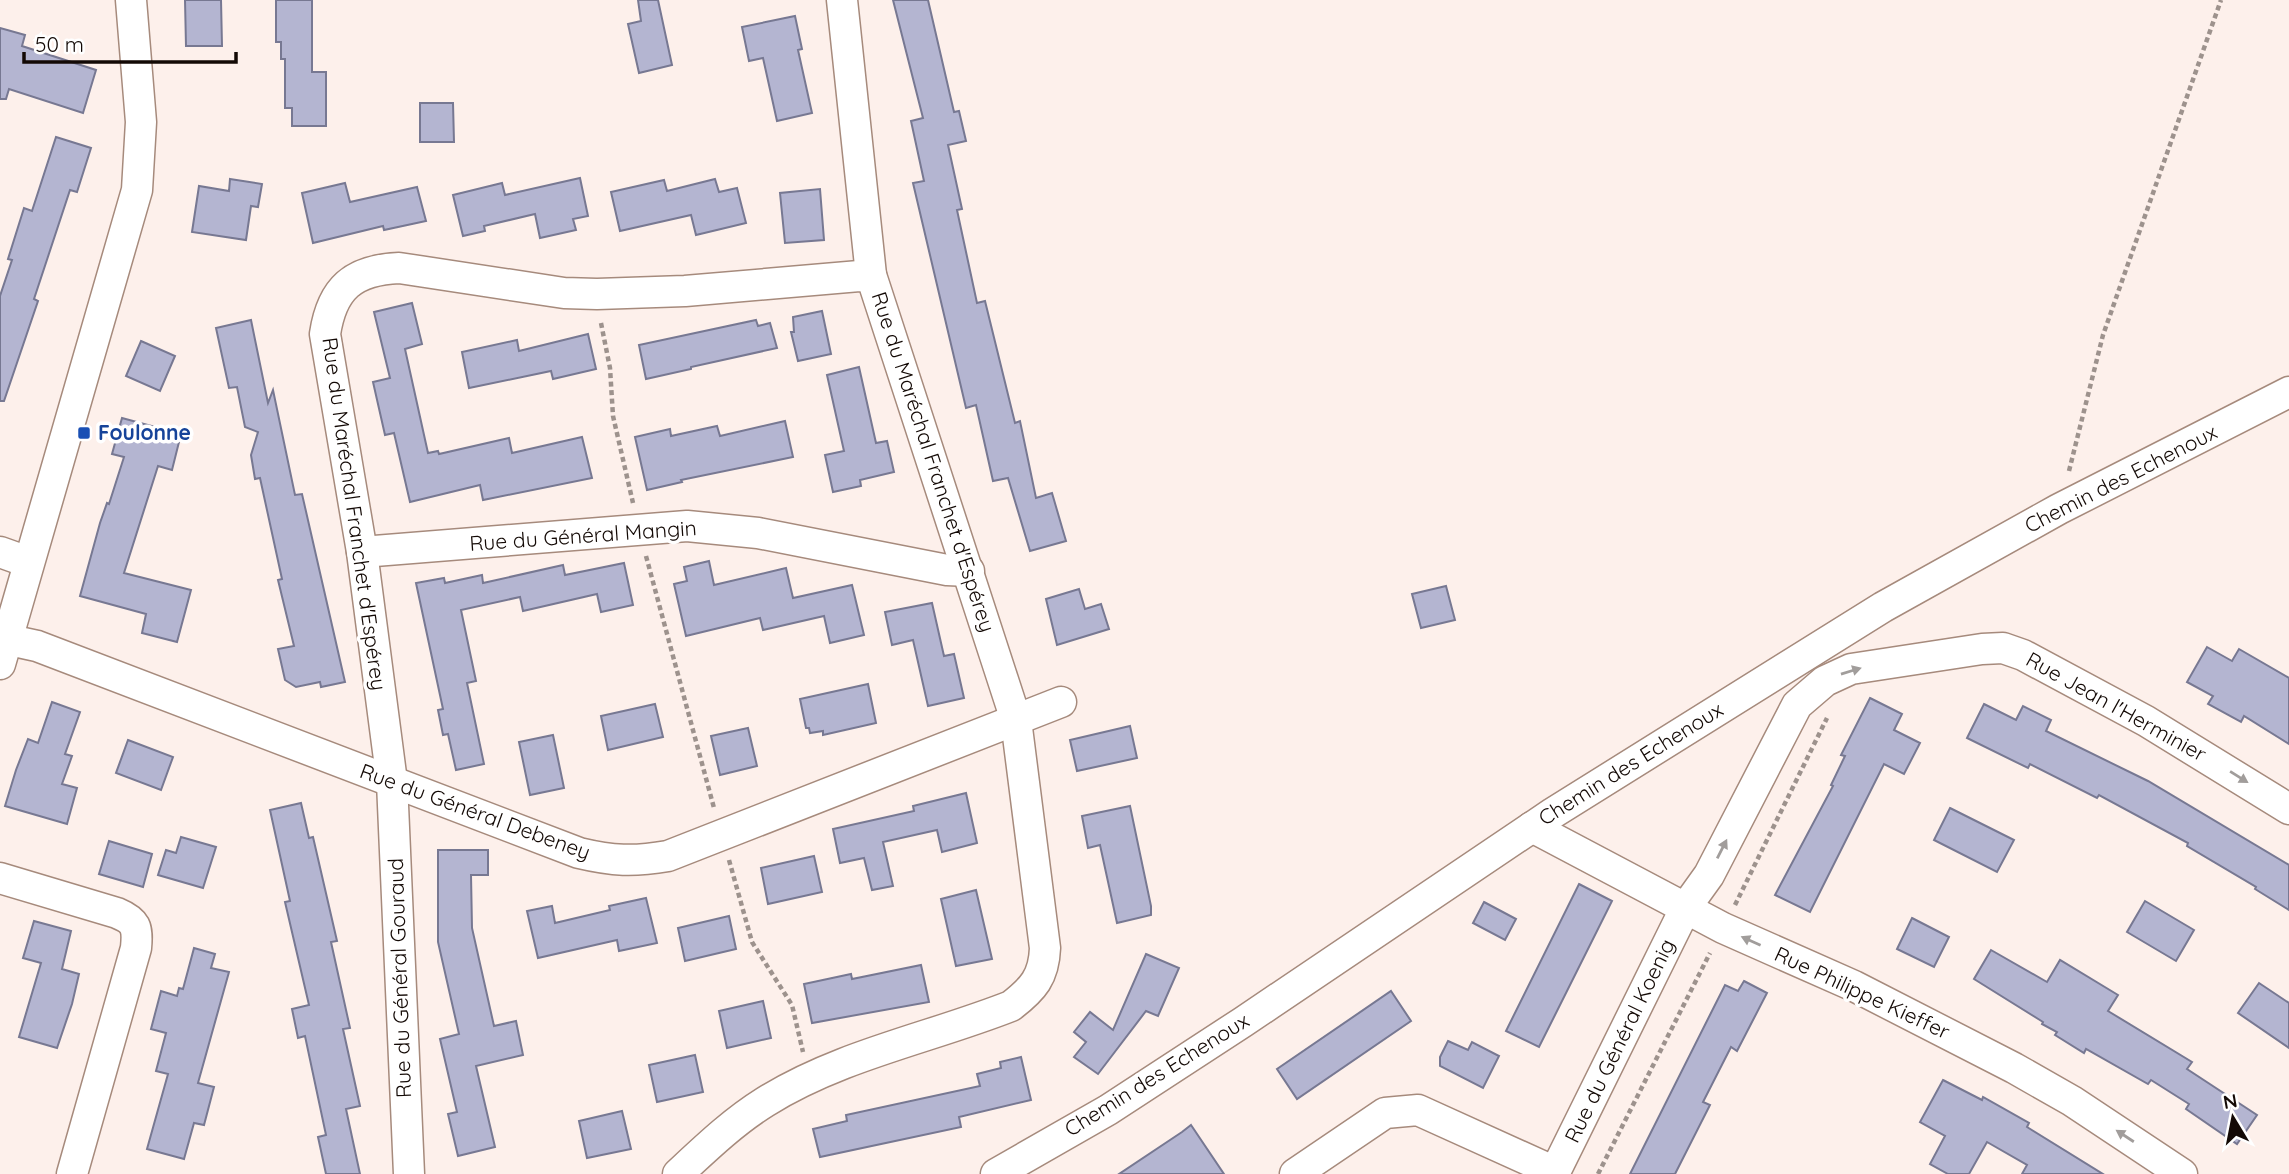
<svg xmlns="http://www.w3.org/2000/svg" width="2289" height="1174" font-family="Quicksand,sans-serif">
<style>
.building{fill:#b4b5d1;stroke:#777892;stroke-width:2}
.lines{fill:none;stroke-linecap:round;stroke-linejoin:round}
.street-casing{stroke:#a68a7c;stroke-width:33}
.path{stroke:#9d928d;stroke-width:4.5;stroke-dasharray:5 3.5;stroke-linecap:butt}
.street{stroke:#fff;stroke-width:30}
.oneway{fill:#a19d9b}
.transit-dot{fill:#1a4fb4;stroke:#fff;stroke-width:2.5}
.labels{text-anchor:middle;stroke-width:7;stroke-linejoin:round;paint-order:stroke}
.transit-label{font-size:21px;font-weight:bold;fill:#164399;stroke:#fff;text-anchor:start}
.street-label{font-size:21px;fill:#130905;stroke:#fff}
</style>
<rect width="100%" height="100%" fill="#fdf0eb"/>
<g class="building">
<polygon points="185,0 221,0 222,46 186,46"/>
<polygon points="276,0 312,0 312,72 326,72 326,126 292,126 292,108 285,108 285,59 281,59 281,42 276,42"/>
<polygon points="638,0 658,0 672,65 639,73 628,24 641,21"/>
<polygon points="893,0 928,0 954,112 959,111 966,141 948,145 962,209 957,210 977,303 985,301 1015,423 1020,421 1036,498 1052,493 1066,541 1030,551 1008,478 993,481 976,405 966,408 913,183 924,181 911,121 923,118"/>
<polygon points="795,16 802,49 798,50 812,113 777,121 763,58 749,61 742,27"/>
<polygon points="0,28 25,35 22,46 96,70 83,113 9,89 6,99 0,99"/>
<polygon points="420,103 453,103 454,142 420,142"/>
<polygon points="56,137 91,148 77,192 70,190 34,299 38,301 4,401 0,401 0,296 12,260 8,259 24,208 32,211"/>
<polygon points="580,178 588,216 573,219 576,230 540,238 535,214 484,226 485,231 463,236 453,195 502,183 505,195"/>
<polygon points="230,179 262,184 258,207 251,206 246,240 192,232 199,186 229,191"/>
<polygon points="715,179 719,192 737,188 746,223 696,235 691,215 620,231 611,192 664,180 667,191"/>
<polygon points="345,183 350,202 417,187 426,221 384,230 383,226 313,243 302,193"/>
<polygon points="820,189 824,240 785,243 780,193"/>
<polygon points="412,303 422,344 405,349 428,453 438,451 439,454 509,438 512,453 582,437 592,478 483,500 480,485 410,502 394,433 385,435 373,382 390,378 374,312"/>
<polygon points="822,311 831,354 798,361 791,332 794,332 793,317"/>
<polygon points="251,320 268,403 273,390 295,495 302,494 345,682 321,687 320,682 296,687 285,680 278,649 294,646 278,580 282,579 260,478 255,479 251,455 258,432 245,427 237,387 229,388 216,328"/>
<polygon points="756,320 758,326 770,323 777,348 691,367 691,369 646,379 639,345"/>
<polygon points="588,334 596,369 553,379 551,371 469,388 462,352 517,340 519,351"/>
<polygon points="141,341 175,356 160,391 126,376"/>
<polygon points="859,367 876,443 887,441 894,472 860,480 861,486 833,492 825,455 844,451 827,375"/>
<polygon points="122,418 181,434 172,470 158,466 124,573 191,590 177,642 142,633 146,614 80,596 100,523 107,503 109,504 124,457 112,454"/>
<polygon points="785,421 793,457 681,480 682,482 647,490 635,437 670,429 671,436 717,426 720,436"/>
<polygon points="709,561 714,585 786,568 793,598 852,585 864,635 830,643 824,616 763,630 760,618 686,636 674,584 687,581 684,567"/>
<polygon points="624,563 633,605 601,612 597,594 523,611 520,597 461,610 476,681 467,683 484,764 456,770 448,734 443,735 438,710 443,709 416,583 444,578 445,583 482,575 483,583 563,565 565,575"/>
<polygon points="1446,586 1455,620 1421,628 1412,594"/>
<polygon points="1079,589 1085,609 1101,604 1109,629 1057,645 1046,599"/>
<polygon points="932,603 944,656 954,654 964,698 928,706 913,640 892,645 885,612"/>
<polygon points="2207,647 2232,661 2239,649 2289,678 2289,744 2244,716 2241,722 2208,704 2213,696 2187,682"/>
<polygon points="868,684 876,723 823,735 823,731 810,733 809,728 806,728 800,699"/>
<polygon points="1870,698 1902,714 1894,730 1920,743 1904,774 1884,764 1810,912 1775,895 1833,786 1831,785 1845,756 1841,755"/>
<polygon points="52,702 80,712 65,754 72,756 62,784 77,788 67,824 5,806 16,770 28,739 38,743"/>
<polygon points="655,704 663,737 608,750 601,716"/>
<polygon points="1984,704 2016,720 2023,706 2051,720 2046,731 2148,781 2289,865 2289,910 2255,889 2256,887 2187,846 2188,843 2099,795 2097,798 2030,764 2028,768 1967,738"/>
<polygon points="1130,726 1137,758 1077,771 1070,740"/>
<polygon points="748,728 757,766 720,775 711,736"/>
<polygon points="553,735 564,788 530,795 519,742"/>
<polygon points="128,740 173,757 161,790 116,773"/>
<polygon points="966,793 977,843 942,852 937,830 883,842 893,886 872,890 864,858 840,863 833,829 914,811 913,806"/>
<polygon points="301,803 309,838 313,837 337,941 331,942 350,1028 343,1029 360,1106 346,1109 360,1174 326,1174 318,1137 326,1135 305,1036 298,1038 292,1009 309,1005 285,902 290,901 270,810"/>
<polygon points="1130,806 1151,906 1151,915 1117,923 1100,845 1088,848 1082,816"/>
<polygon points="1950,808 2014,840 1997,872 1934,840"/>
<polygon points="181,837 216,847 203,888 158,875 166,850 176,853"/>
<polygon points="109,841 152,854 143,887 99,874"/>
<polygon points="438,850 488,850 488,875 471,875 472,928 494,1026 516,1021 523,1055 476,1066 495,1147 458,1156 448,1114 457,1112 440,1039 459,1034 438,942"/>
<polygon points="814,856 822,892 768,904 761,868"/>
<polygon points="1579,884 1612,901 1539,1047 1506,1031"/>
<polygon points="976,890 992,959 956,966 941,899"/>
<polygon points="646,898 657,943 619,951 617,940 538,958 527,911 552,906 555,923 610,910 609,906"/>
<polygon points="2145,901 2194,930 2176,961 2127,932"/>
<polygon points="1484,902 1516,919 1505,940 1473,923"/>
<polygon points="729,916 736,949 685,961 678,928"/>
<polygon points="1912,918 1949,937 1934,967 1897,949"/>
<polygon points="34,921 71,931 62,969 79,974 72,1004 57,1048 19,1037 41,963 23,958"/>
<polygon points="194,948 215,954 211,968 229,972 198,1083 214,1087 204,1125 194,1123 184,1159 147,1149 168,1074 156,1071 166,1033 151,1029 161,991 177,996 179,988 183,989"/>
<polygon points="1991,950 2047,982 2060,960 2118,995 2108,1011 2192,1062 2187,1069 2257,1115 2237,1144 2186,1109 2189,1104 2151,1080 2148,1084 2086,1049 2084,1053 2055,1035 2057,1032 2042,1024 2043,1022 1974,979"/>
<polygon points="1146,954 1179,968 1158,1016 1146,1011 1098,1074 1074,1057 1086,1042 1074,1032 1090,1012 1113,1030"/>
<polygon points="921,965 929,1002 812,1023 804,984 851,974 852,979"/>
<polygon points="1744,981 1767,993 1737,1051 1731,1047 1703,1102 1710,1105 1675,1174 1630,1174 1725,985 1738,991"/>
<polygon points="2259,983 2289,1003 2289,1048 2238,1013"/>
<polygon points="1391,991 1411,1021 1297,1099 1277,1069"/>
<polygon points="763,1001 771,1038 727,1048 719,1011"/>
<polygon points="1448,1041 1468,1050 1472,1042 1499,1056 1483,1088 1440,1066 1440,1057"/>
<polygon points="695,1055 703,1092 657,1102 649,1065"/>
<polygon points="1021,1057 1031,1100 959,1117 961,1127 820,1157 813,1129 847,1121 846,1115 980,1086 977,1074 1001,1068 1000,1062"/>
<polygon points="1943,1080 1982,1100 1983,1097 2029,1123 2027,1127 2103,1174 2022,1174 2027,1165 1987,1142 1969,1174 1948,1174 1930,1164 1945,1136 1920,1122"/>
<polygon points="622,1111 631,1149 587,1158 579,1121"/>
<polygon points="1191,1125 1224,1174 1119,1174 1182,1132"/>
</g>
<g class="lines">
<g class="street-casing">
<g id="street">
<polyline points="842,0 871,275"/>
<polyline points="0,552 28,562"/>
<polyline points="362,552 687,526 758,533 947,570 969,571"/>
<path d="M0,638L37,646L579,853C613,861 633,862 668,856L1061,702"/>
<polyline points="0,664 137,190 141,122 131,0"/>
<polyline points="1532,827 1723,928 1854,986 2014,1068 2072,1101 2182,1174"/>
<path d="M0,878L117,913C136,921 138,927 136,948L72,1174"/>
<path d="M409,1174L392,782L362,552L325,334C332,288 353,270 399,268L564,293L597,294L685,291L871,275L1016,720L1045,948C1044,977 1033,989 1011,1006C930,1038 840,1055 765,1102C733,1122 706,1148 678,1174"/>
<polyline points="996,1174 1108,1110 1243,1022 1553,813 1883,607 2059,509 2289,392"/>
<polyline points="1295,1174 1385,1113 1418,1110 1555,1172"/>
<polyline points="1554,1174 1686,907 1709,875 1797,705 1825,681 1851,669 1982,649 2003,648 2023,655 2146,721 2289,809"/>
</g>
</g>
<g class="path">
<polyline points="601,323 610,368 613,416 633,503"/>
<polyline points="2069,471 2103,335 2221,0"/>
<polyline points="646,556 714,808"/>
<polyline points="729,860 752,942 792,1005 803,1052"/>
<polyline points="1735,905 1827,718"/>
<polyline points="1598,1174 1710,953"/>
</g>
<use href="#street" class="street"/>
</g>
<defs><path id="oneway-solid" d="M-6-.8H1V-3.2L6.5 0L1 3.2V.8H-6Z" transform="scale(1.75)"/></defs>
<g class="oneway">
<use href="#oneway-solid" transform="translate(1851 671) rotate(-17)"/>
<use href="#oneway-solid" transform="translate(2239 777) rotate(32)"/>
<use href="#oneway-solid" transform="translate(1722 849) rotate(-63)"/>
<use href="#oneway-solid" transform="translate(1751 941) rotate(-156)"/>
<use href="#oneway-solid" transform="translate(2125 1136) rotate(-147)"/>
</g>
<rect class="transit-dot" x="77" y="426" width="14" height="14" rx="3.5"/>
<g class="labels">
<g class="transit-label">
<text x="98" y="440">Foulonne</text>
</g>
<g class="street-label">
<text transform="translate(933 462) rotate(72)" y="7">Rue du Maréchal Franchet d'Espérey</text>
<text transform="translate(2121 479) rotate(-27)" y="7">Chemin des Echenoux</text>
<text transform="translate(354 514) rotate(82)" y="7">Rue du Maréchal Franchet d'Espérey</text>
<text transform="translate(583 536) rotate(-4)" y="7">Rue du Général Mangin</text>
<text transform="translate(2116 707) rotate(29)" y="7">Rue Jean l'Herminier</text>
<text transform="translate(1631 764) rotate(-32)" y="7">Chemin des Echenoux</text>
<text transform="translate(475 812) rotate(20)" y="7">Rue du Général Debeney</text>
<text transform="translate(400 978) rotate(-92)" y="7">Rue du Général Gouraud</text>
<text transform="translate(1862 993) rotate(25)" y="7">Rue Philippe Kieffer</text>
<text transform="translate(1620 1041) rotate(-64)" y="7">Rue du Général Koenig</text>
<text transform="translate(1157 1075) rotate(-32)" y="7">Chemin des Echenoux</text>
</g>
</g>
<g transform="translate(2233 1118) rotate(350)" stroke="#ffffff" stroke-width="5" paint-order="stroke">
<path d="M0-5L12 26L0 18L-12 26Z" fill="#130905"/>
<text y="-10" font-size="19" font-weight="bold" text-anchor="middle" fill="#130905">N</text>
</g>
<path d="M24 52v10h212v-10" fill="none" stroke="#130905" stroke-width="3.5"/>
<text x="35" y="52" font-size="21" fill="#130905" stroke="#ffffff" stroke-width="5" paint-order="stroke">50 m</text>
</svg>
